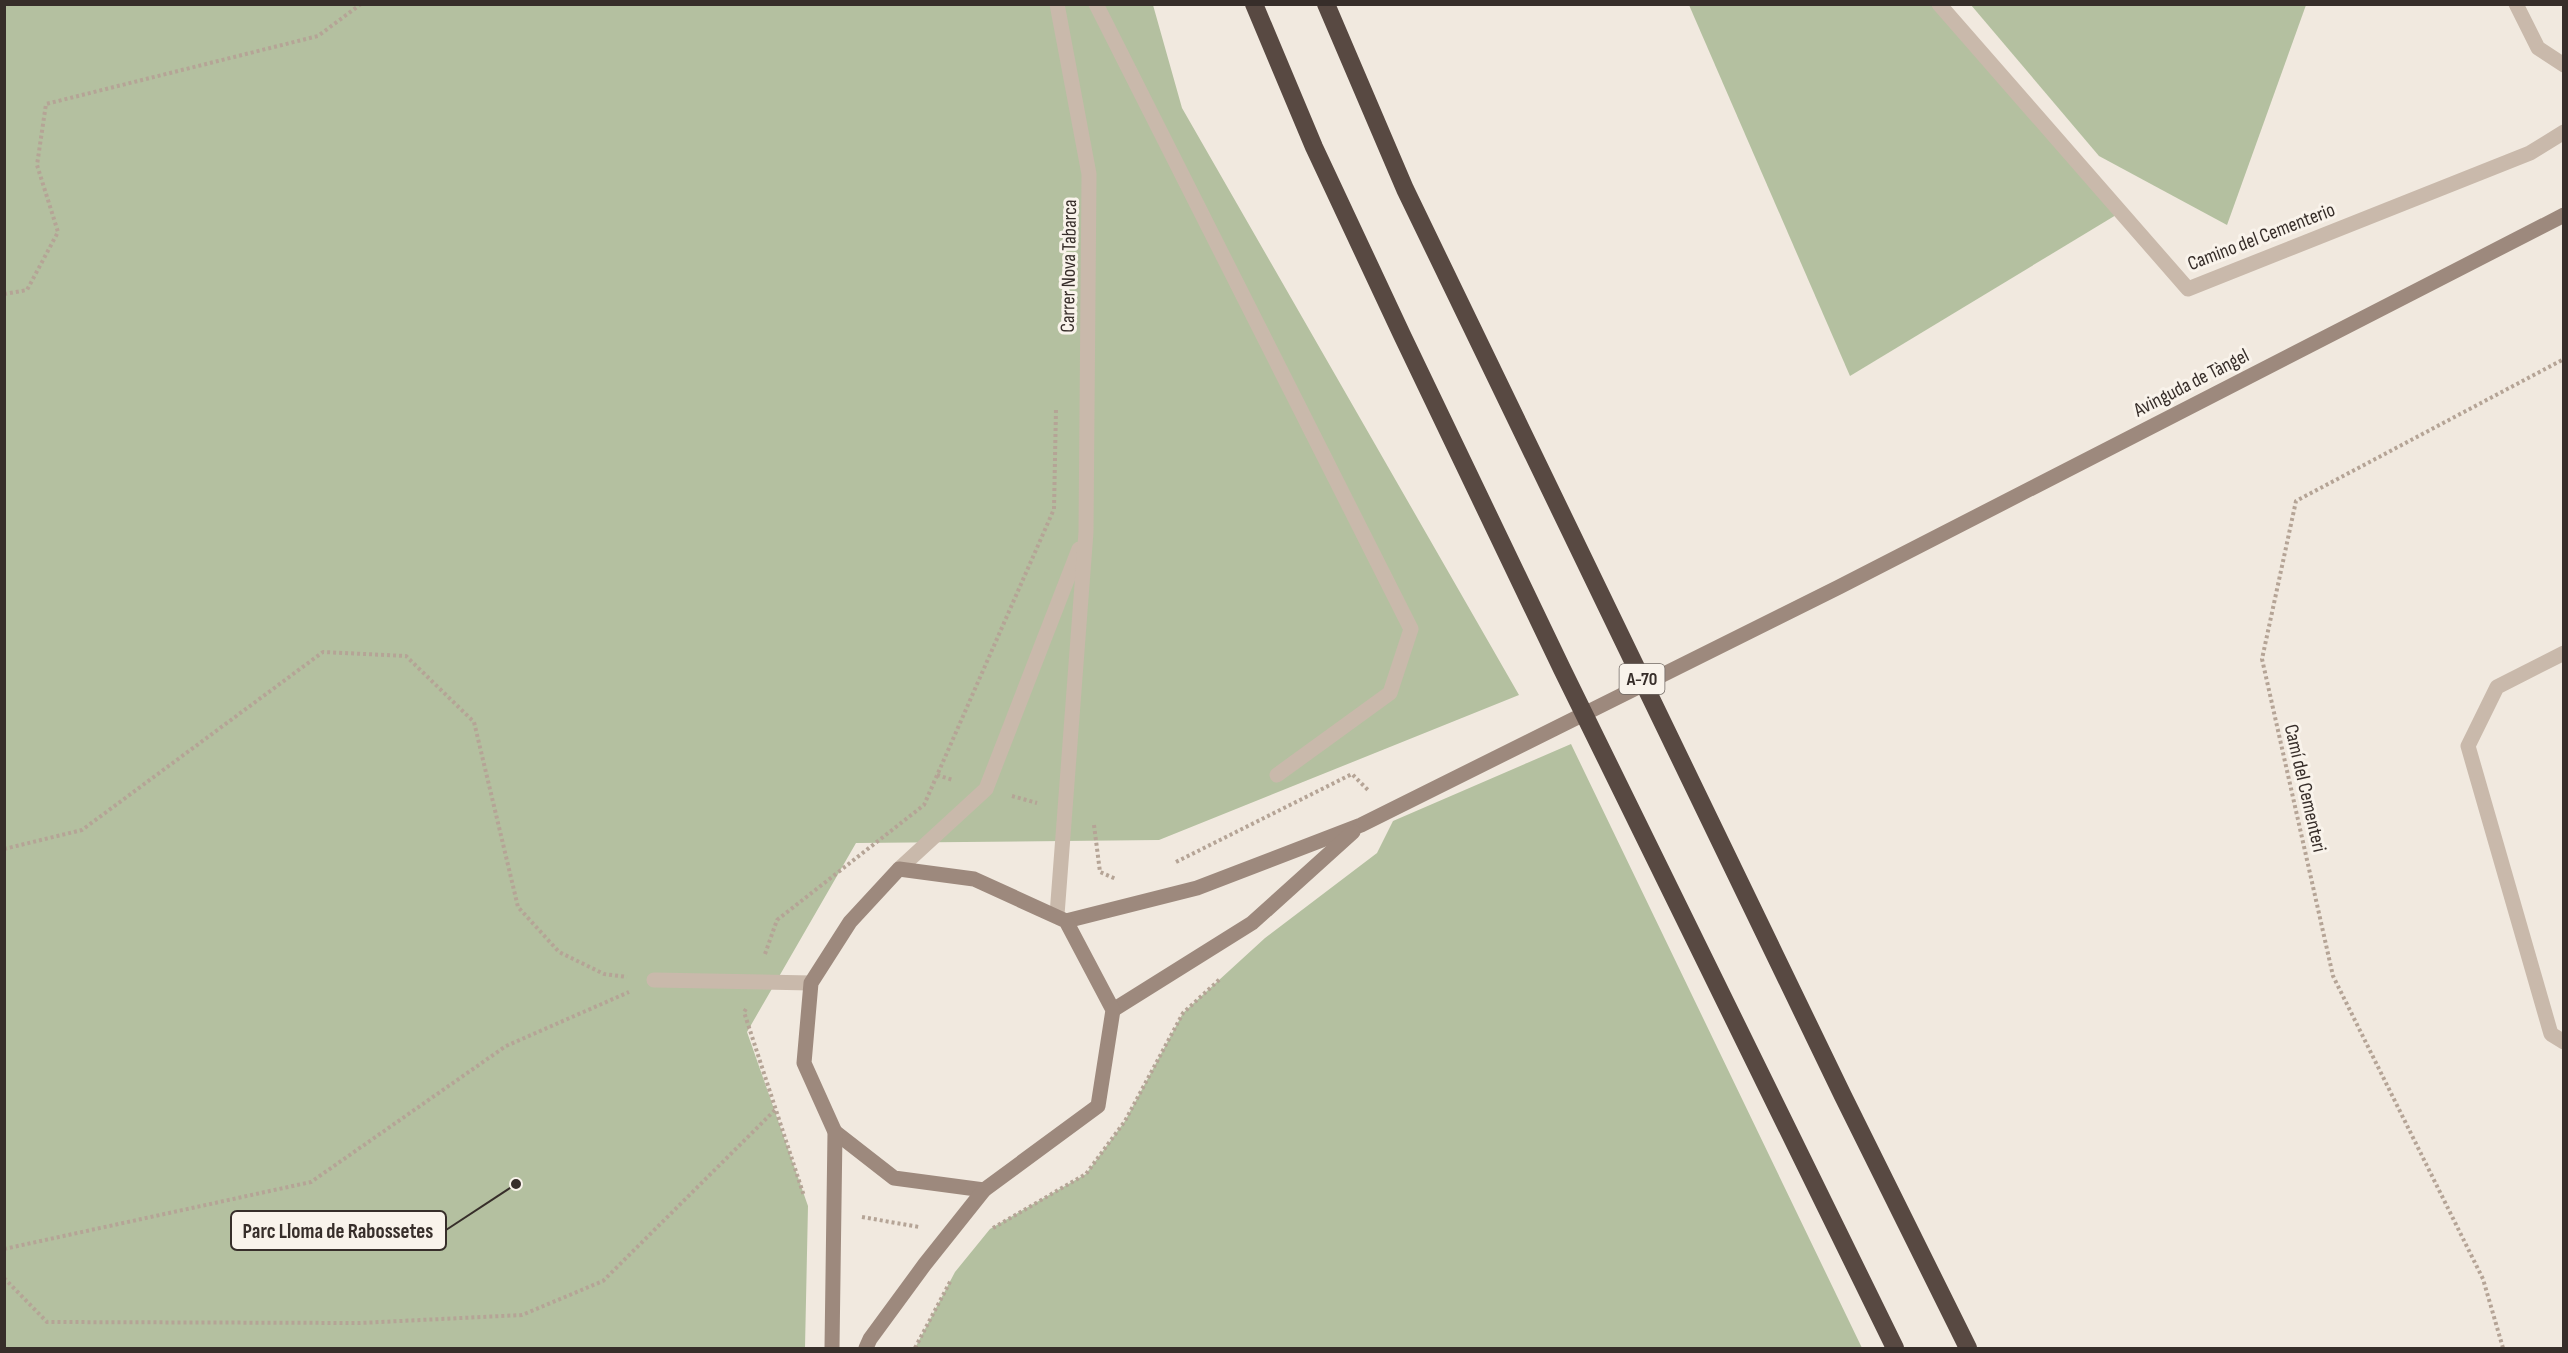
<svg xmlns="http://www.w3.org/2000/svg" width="2568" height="1353" font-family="'Sofia Sans Condensed',sans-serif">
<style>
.green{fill:#b4c0a0}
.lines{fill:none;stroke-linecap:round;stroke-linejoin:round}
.path{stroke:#b5a496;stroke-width:4;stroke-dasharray:3 3;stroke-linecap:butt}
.street{stroke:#c9b9ab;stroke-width:15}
.secondary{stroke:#9d897d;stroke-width:15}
.highway{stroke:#584942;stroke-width:18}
.labels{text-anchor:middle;stroke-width:6;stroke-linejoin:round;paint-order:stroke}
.shield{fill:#f9f3eb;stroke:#716964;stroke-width:1.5}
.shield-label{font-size:18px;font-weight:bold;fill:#372e2a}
.street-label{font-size:20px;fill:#372e2a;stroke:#f9f3eb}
.leader{fill:none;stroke:#372e2a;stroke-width:2}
.callout-dot{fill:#372e2a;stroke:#f9f3eb;stroke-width:2}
.callout{fill:#f9f3eb;stroke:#372e2a;stroke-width:2}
.callout-label{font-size:21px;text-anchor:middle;font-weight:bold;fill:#372e2a}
</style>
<rect width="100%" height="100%" fill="#f1e9df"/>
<g class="green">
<polygon points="5,5 1153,5 1182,108 1519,695 1159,840 856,843 747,1032 808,1206 805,1348 5,1348"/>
<polygon points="1689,5 1939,5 2121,212 1850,376"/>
<polygon points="1971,5 2306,5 2227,225 2099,156"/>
<polygon points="1571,744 1862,1348 915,1348 955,1272 990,1229 1086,1174 1125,1121 1183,1013 1265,938 1377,853 1393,821"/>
</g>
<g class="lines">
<g class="path">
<polyline points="4,294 27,290 58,232 37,165 46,104 318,36 361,4"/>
<polyline points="937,775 953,780"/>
<polyline points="1012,796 1037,803"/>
<polyline points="1094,825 1100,872 1116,879"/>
<polyline points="4,849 82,830 323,652 406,656 474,722 518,907 559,952 604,974 627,977"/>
<polyline points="1176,862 1352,774 1368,790"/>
<polyline points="765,954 777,920 924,805 1054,509 1056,408"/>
<polyline points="746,1009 744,1012 804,1196"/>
<polyline points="862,1217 919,1227"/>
<polyline points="993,1228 1086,1174 1125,1121 1183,1013 1220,979"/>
<polyline points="4,1249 311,1182 506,1046 629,992"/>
<polyline points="4,1278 47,1322 360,1323 522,1315 603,1281 776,1109"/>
<polyline points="915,1348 951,1280"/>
<polyline points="2503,1348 2483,1279 2333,976 2262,659 2296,501 2564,359"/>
</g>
<g class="street">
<polyline points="1096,4 1411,629 1390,693 1277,775"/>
<polyline points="1939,4 2188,289 2530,153 2564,132"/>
<polyline points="2516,4 2538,48 2564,65"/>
<polyline points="2564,653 2497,687 2468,746 2551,1034 2564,1042"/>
<polyline points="899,869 986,789 1079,549"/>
<polyline points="1057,915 1086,532 1089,174 1057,4"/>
<polyline points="654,980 811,983"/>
</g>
<g class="secondary">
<polyline points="1066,921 1197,888 1361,825 1839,587 2564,215"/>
<polyline points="1113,1010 1252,923 1353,832"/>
<polyline points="835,1132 894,1178 984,1190"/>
<polyline points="832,1348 835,1132 804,1063 811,983 850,922 899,869 974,879 1066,921 1113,1010 1098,1106 984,1190 925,1264 870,1339 866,1348"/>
</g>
<g class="highway">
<polyline points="1254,4 1314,147 1402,335 1562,669 1895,1348"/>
<polyline points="1326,4 1405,189 1843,1096 1968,1348"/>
</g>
</g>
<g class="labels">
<rect class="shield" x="1619.5" y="664" width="45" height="30" rx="4.5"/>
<g class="shield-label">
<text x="1642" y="685">A-70</text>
</g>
<g class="street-label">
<text transform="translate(2261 236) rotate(-21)" y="7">Camino del Cementerio</text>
<text transform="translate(1068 266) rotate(-89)" y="7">Carrer Nova Tabarca</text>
<text transform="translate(2191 382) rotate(-27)" y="7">Avinguda de Tàngel</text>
<text transform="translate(2306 788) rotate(77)" y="7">Camí del Cementeri</text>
</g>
</g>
<path class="leader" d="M516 1184L446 1230"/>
<circle class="callout-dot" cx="516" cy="1184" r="6"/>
<rect class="callout" x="231" y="1211" width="215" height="39" rx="6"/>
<g class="callout-label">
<text x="338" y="1238">Parc Lloma de Rabossetes</text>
</g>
<rect width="2568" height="1353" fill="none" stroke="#372e2a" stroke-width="12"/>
</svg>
